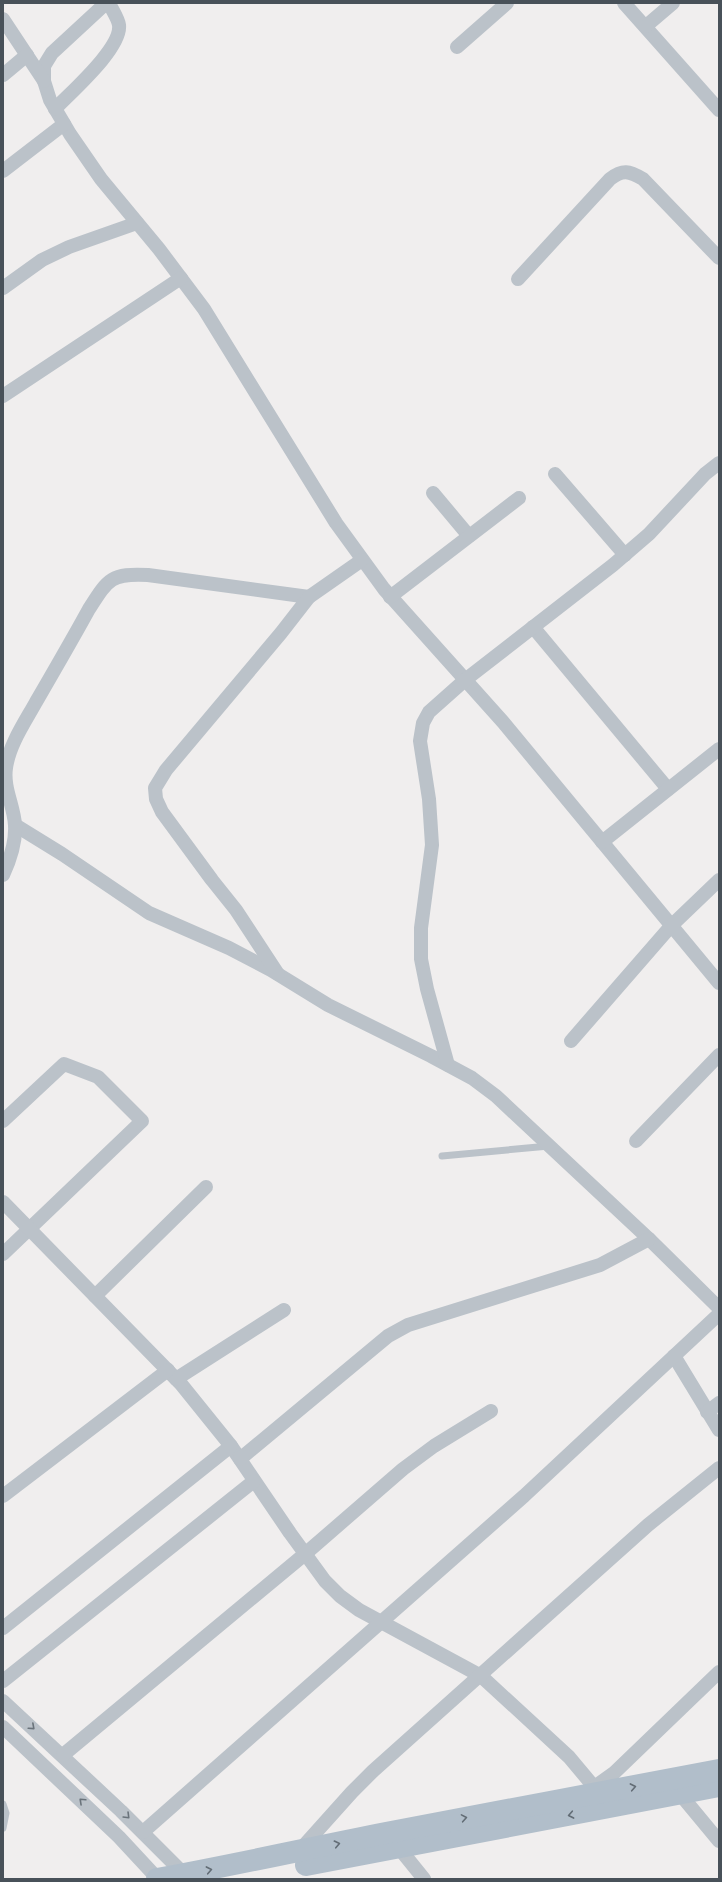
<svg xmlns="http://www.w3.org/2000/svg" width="722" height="1882" font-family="Barlow,sans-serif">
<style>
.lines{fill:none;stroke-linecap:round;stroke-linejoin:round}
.service{stroke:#bbc2c9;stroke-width:7}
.minor{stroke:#bbc2c9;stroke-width:14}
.primary{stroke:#b1beca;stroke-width:22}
.oneway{stroke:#6a737b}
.oneway2{stroke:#626c75}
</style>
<rect width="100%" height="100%" fill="#f0eeee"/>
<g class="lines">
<g class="service">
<polyline points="442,1156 549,1146"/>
<polyline points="3,1804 6,1813 3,1828"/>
</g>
<g class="minor">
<polyline points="106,3 52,53 44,66 44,81 50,100 70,134 101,179 159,249 204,309 336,523 384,589 503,722 719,983"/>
<polyline points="624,3 719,110"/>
<polyline points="3,19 44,81"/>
<polyline points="646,26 673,3"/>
<polyline points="457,47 507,3"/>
<polyline points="3,75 27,55"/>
<path d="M55,109C71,92 122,48 119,25C118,18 112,10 109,3"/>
<polyline points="3,171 64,124"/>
<path d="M518,279L610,179C623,169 629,171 643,179L719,258"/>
<polyline points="3,288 42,260 69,247 137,223"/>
<polyline points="3,396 181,278"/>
<polyline points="555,474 625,555"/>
<polyline points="433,493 469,536"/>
<polyline points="390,597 519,498"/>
<polyline points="533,627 668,789"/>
<polyline points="15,825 62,854 149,913 229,948 271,970 328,1005 431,1056 472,1078 496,1096 649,1239 719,1308"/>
<polyline points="602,842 719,749"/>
<path d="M3,875C10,860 16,842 15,825C14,806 3,788 6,768C9,745 25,722 36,702C54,671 72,640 89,609C108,579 111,573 148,575L309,597"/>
<polyline points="278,974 236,910 212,880 162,812 156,799 155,788 166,770 281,633 309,597 362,560"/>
<polyline points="571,1041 671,926 719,880"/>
<polyline points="448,1065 427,989 421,959 421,928 432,845 429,799 420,741 423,723 429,712 465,680 613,565 649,534 705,474 719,463"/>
<polyline points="3,1121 64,1064 98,1077 142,1121 3,1254"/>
<polyline points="636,1141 719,1055"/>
<polyline points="3,1202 181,1384 231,1446 290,1533 325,1581 340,1596 359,1610 481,1676 569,1757 600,1794 601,1798"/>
<polyline points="95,1296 206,1187"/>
<polyline points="674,1356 719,1430"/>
<polyline points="176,1379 284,1310"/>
<polyline points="707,1412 719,1403"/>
<polyline points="240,1459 388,1336 408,1325 600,1265 649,1239"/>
<polyline points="3,1496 168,1370"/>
<polyline points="3,1628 231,1446"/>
<polyline points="3,1681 254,1481"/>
<polyline points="3,1701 121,1811 188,1878"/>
<polyline points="3,1727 119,1837 158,1879"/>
<polyline points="63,1755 305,1554 403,1469 434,1446 491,1411"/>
<polyline points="593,1788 614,1773 719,1672"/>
<polyline points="680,1794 719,1841"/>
<polyline points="143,1832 524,1496 719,1314"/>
<polyline points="399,1848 424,1879"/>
<polyline points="300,1850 352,1792 373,1771 648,1525 719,1468"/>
</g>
<g class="primary">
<polyline points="306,1865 719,1786"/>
<path d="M157,1879C234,1865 310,1848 386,1833C497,1811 608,1792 719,1770"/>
</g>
</g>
<defs><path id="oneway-chevron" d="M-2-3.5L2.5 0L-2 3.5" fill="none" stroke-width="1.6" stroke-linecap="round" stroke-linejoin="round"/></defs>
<g class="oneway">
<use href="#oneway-chevron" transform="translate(32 1727) rotate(42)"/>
<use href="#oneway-chevron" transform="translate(82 1801) rotate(-137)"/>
<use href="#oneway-chevron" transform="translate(127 1816) rotate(45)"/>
</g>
<g class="oneway2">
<use href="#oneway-chevron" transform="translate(633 1787) rotate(-11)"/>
<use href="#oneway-chevron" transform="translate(571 1815) rotate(169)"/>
<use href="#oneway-chevron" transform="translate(464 1818) rotate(-10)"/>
<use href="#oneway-chevron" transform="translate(337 1844) rotate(-12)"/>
<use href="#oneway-chevron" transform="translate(209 1870) rotate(-11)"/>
</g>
<rect width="722" height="1882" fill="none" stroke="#485159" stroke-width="8"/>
</svg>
